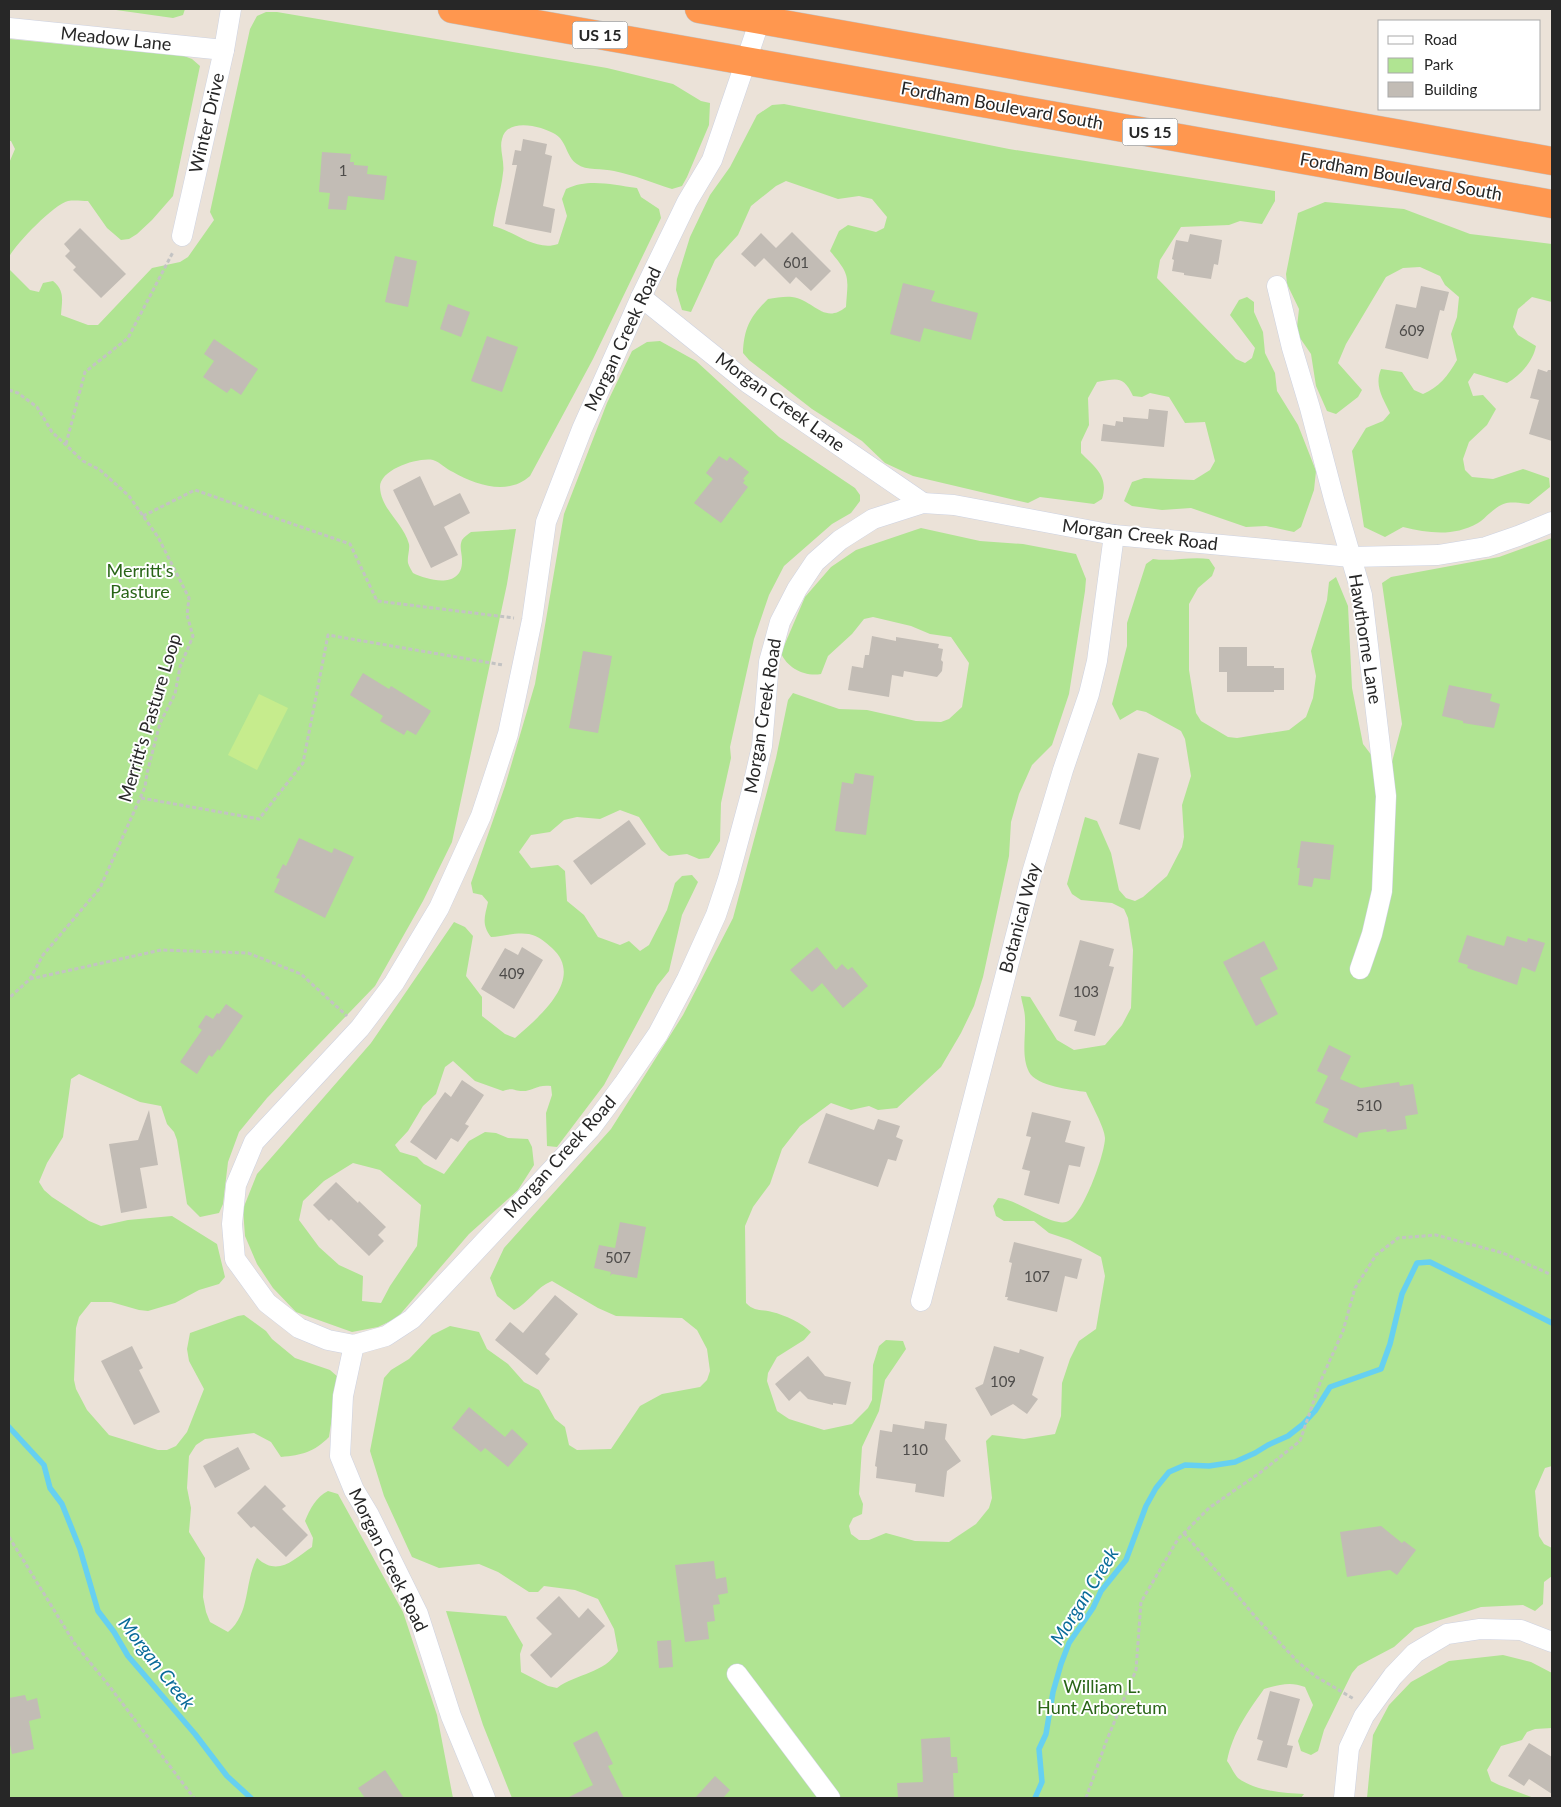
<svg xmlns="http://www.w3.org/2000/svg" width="1561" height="1807" font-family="Lato,sans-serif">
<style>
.green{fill:#b0e492;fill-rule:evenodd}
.pitch{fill:#c6ec8d}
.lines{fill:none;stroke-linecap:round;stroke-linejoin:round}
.stream{stroke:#66d0f1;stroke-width:5.5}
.building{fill:#c2bcb5}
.minor-casing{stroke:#cdd2e1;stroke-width:21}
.highway-casing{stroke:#c3c3c3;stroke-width:29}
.path{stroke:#c3c3c3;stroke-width:3;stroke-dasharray:4 2.5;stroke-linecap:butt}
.minor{stroke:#fff;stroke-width:20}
.highway{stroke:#ff974f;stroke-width:28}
.labels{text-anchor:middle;stroke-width:4;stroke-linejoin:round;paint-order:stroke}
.number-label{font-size:15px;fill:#4e4c4a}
.shield{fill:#fff;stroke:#686868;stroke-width:1}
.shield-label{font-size:16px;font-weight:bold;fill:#272727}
.street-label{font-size:18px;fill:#272727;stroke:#fff}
.park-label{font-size:18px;fill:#296517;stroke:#fff}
.water-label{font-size:19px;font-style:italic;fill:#096b99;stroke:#fff}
</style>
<rect width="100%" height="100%" fill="#ebe2d8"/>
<g class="green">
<polygon points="109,9 185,9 183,15 173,18"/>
<path d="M266,12H277L607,68L673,84L701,101L710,103L709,125L687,177L682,186L672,189C653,183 634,175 614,171C603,168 586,171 577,164C566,157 567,141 555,134C542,126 507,117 502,139C499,149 505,162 503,173C501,191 495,208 493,226C514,231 536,252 558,244L567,216L562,199L566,189C589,178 612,185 637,188L641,197L659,209L661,218L593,359L530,476C508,496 476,485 453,472C446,469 440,462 433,460C419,457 380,469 380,487C381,510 403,522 409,544C410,550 407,557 408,563C409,566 411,570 413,573C429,581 463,589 462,560C462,553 459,547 462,540C464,537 468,534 471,532L516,529L507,584L452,842L423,901L375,986L267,1098L239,1132L228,1162L223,1204L219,1213L200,1217L187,1204L177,1140L174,1132L167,1124L161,1106L140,1102L79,1074L71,1079L63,1137L47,1163L39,1182L44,1190L52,1197L89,1221L101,1226L128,1220L172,1216L217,1244L225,1277L219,1284L199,1290L175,1303L148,1311L139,1310L111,1302H91L79,1317L76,1328L74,1380L76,1389L87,1410L109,1435L158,1450H167L176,1446L187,1432L204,1389L189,1361L187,1349L190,1333L238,1316L244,1315L266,1331L272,1339L295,1358L330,1370L338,1377L329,1437C314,1452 302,1455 281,1457L271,1442L254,1433L205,1439L196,1445L189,1456L187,1488L191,1508L189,1532L205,1558L203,1597L206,1612L210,1622L228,1632C251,1613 244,1582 257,1558C278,1577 293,1560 312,1547L313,1538L305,1521C310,1509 316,1497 328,1491L338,1494L403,1612L437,1715L453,1798H9V269L30,290L39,292L43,283L53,281C65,291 62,300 61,315L88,325H98L152,268L180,262L188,257L214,220L210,212L250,29L257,16Z"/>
<path d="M9,39L184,56L192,59L200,66L173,196L152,220L137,234L129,239L121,240L107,228L88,201C82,201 74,200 68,201C54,204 15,245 9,257V163L15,149L11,141H9Z"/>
<path d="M784,104L1009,149L1275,191V201L1262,224L1240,221L1229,225L1181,227L1160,260L1157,278L1236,359L1245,363L1252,358L1255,348L1230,315L1239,300L1247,297L1254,302V312L1263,332L1265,353L1275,373L1277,391L1298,425L1316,471L1314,490L1301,527L1294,532L1266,526L1246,527L1191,508L1162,510L1132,506L1124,501L1132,482L1144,478L1194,480L1210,470L1215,461L1205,422L1185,423L1169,397L1150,393L1142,397L1133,396C1123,375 1117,379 1097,382L1088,398L1089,425L1081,442V453C1096,468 1109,477 1102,499L1094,504L1040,497L1028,503L913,476L885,463L862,441L812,409L749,360L743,353C744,327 751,316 768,299C776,298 785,296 792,297C814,300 824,325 846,307C848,276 851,276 830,251L839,231L848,225L876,232L884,228L887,217L872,199L859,196L838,199L786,181L776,186L751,206L738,235L715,260L691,312L682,310L676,290L677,279L690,237L710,195L730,167L757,115L772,105Z"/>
<path d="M1325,202L1404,209L1470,234L1552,244V302L1532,297L1518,309L1513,327L1518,335L1536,346C1533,361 1521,375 1507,383L1474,373L1468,382L1473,396L1483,395L1496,409L1487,425L1469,442L1463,459L1465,470L1472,477L1493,479L1523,469L1549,478L1550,487L1529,504C1510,502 1505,500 1490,513C1486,516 1482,521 1478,523C1453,537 1429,533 1403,527L1385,537L1364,527L1352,451L1366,428L1383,421L1390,413C1383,398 1374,386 1381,369L1402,372L1414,390L1423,394C1439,387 1448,376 1457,360L1451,334L1457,317L1459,297L1445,285L1440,276L1420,267L1403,268L1386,277L1346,344L1338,363L1362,390L1358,397L1336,414L1327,411L1316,386L1311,354L1300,338L1297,327L1299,309L1287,284L1286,274L1298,213Z"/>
<path d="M660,341L696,361L779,437L855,488L860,495V501L851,513L832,524L784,566L769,595L754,639L730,747L731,758L721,803L720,841L709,858L699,859L687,854L669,856L661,850L639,817L620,810L600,819L577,817L564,820L550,832L531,835L519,852L531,868L558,865L565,871L567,901L584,915L598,937L620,945L629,941L640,951L649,945L667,910L675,883L682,876L692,875L698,882L682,915L669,971L657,986L604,1085L557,1147L547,1146L546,1113L552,1095L551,1086C538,1084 532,1091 523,1091C513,1091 514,1087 503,1091L475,1081L453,1061L445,1067L436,1094L423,1106L408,1131L395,1145L400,1152L417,1157L424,1164L444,1174L469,1141L485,1132L496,1133L508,1138L528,1139L532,1147L534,1165L518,1190L469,1234L397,1318L378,1327L352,1332L296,1312L273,1288L257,1264L245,1236L243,1209L257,1174L371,1043L454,922L465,927L473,936L466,976L482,997V1016L505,1034L515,1038C538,1018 586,979 552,948C545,942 539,936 529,934C517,932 503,936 491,937C481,924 485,916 488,902L482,895L473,893L471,883L505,786L535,684L564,514L607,403L632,351L647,342ZM353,1163L380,1170L421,1205L417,1246L390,1286L381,1303L362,1301L363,1276L339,1265L319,1247L299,1220L303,1201L324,1181Z"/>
<path d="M921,528L980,541L1023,544L1076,554L1086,579L1085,591L1069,694L1052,745L1032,765L1019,794L1011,822L1009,856L983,977L974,1006L961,1033L941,1067L897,1108L878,1110L869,1106L851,1110L831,1103L800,1126L782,1149L770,1184L753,1207L745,1226L746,1303C755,1312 760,1309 772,1312C785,1315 802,1323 811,1332L804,1340L777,1357L768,1373L767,1381L777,1411L789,1419L824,1430L852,1424L868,1408L872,1400L873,1365L879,1346L886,1340L903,1341L906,1349L885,1380L879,1411L862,1447L859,1494L863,1504L862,1514L853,1518L849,1526L851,1534L859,1540H869L886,1533L915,1541L949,1542L976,1524L989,1508L992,1498L986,1441L992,1435L1024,1439L1055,1434L1061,1416L1062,1383L1070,1359L1079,1341L1096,1329L1105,1276L1101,1257L1070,1240L1049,1233L1034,1221H1004L996,1216L993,1206L998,1198C1018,1199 1050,1226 1066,1222C1082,1219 1105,1154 1105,1138C1105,1128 1090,1102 1086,1092C1072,1090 1036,1086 1029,1072C1021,1056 1026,1036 1025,1018C1025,1011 1022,1003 1021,996L1030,997L1057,1040L1074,1050L1105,1045L1122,1025L1131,1008L1133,950L1128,918L1124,909L1112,903L1081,900L1072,894L1067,884L1085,817L1097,821L1111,853L1119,890L1126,898L1135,901L1143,897L1167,876L1182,847L1184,837L1182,805L1191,776L1185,739L1181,731L1146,712L1137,710L1120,720L1112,704L1127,646V623L1146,564L1153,559C1172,562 1190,556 1209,559L1215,568L1212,576L1198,588L1189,604V670L1196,713L1201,721L1228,737L1237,738L1289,730L1306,717L1313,698L1316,676L1311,651L1327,600L1329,582L1336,577L1348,606L1352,688L1363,744L1388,777L1402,724L1382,583L1391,577L1499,557L1552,538V1466L1545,1468L1535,1491L1539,1536L1544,1544L1552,1548V1576L1544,1582L1543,1604L1535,1611L1523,1605L1481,1607L1415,1628L1394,1647L1358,1666L1352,1673L1324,1730L1318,1751L1311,1755L1301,1751L1298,1741L1313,1705L1305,1687C1290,1681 1279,1685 1264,1689C1247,1713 1233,1732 1227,1761C1231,1766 1234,1774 1238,1778C1255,1791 1284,1793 1304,1794L1301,1798H512L483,1725L446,1611L506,1616L523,1645L520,1654L521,1672L548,1686L557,1688C577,1673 604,1674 618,1651L614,1629L598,1599L575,1590L544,1586L538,1592H529L498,1572L479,1564L439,1568L412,1557L384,1496L370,1451L384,1378L391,1370L409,1359L432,1335L450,1326L479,1332L487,1349L508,1364L524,1382L539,1390L555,1419L565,1427L569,1445L577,1450L611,1449L640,1406L662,1394L700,1387L707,1380L710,1371L707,1349L697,1330L682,1318L616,1316L598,1308L552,1281C536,1287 529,1303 514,1310L497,1296L490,1278L504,1248L611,1129L683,1015L733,918L776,758L788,700L793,693L839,709L867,710L916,721L941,722L949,719L962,707L969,663L951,637L930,634L911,626L873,617L864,619L852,634L828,656L821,674C805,677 787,668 781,653L805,597L831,567L856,550Z"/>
<polygon points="1503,1655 1531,1662 1552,1673 1552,1728 1535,1729 1527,1732 1522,1740 1501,1746 1487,1770 1491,1781 1499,1785 1534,1798 1367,1798 1373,1735 1389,1705 1411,1682 1449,1661"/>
</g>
<polygon class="pitch" points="259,694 288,708 257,770 228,755"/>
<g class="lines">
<g class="stream">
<polyline points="9,1427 44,1465 50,1488 62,1504 80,1549 98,1611 114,1632 128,1656 195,1734 227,1776 251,1798"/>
<polyline points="1035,1798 1042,1782 1039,1749 1046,1734 1053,1692 1061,1664 1069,1643 1093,1608 1101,1591 1126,1560 1146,1506 1156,1488 1169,1472 1185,1465 1209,1466 1235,1462 1255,1453 1268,1445 1288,1436 1302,1425 1315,1411 1330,1387 1381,1369 1390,1344 1402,1294 1417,1263 1430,1262 1552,1323"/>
</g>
</g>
<g class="building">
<polygon points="523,139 547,144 545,154 552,156 543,206 555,209 551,233 505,224 517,165 512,165 515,150 521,151"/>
<polygon points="322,152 351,154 350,162 354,162 354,165 368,166 367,174 387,176 384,200 348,196 346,210 328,209 330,193 319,192"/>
<polygon points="80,228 126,274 101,298 73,270 76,267 65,256 70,251 64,244"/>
<polygon points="792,232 831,271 811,291 796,277 790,284 764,258 755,267 741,254 761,233 776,248"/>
<polygon points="1190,234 1222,240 1218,265 1214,264 1211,279 1184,275 1184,273 1172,271 1174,260 1172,259 1176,240 1188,242"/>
<polygon points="395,256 417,261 408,307 385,302"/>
<polygon points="903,283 935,291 931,301 978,313 971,340 924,328 920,342 890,334"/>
<polygon points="1421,286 1449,292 1444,311 1440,310 1428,359 1385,348 1396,304 1416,308"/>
<polygon points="448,304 470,312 461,337 440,329"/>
<polygon points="487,336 518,347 502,392 471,381"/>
<polygon points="214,339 258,369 241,395 231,388 227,393 203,377 214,361 204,354"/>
<polygon points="1538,369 1547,372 1548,370 1552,370 1552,441 1529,434 1539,400 1530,398"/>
<polygon points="1149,409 1168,411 1164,447 1101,441 1103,424 1115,426 1116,421 1123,422 1123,417 1148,419"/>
<polygon points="719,456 727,461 730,457 749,472 743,479 745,480 743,483 748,487 721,523 694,503 713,479 706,473"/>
<polygon points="420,476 434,506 460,493 470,513 444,527 458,555 431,568 393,490"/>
<polygon points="872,636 896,641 896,637 939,644 938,648 943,649 941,660 943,662 942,671 937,677 904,671 903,677 892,675 889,697 848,690 852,666 863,668 865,655 869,655"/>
<polygon points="1219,647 1247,647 1247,666 1274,666 1274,668 1284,668 1284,690 1274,690 1274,692 1227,692 1227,672 1219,672"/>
<polygon points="583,651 612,656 598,733 569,728"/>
<polygon points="363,673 389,689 391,686 431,711 416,735 407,730 404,735 380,721 383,716 350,695"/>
<polygon points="1449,685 1492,694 1490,701 1500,704 1494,728 1463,723 1463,721 1442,716"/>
<polygon points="1138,753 1159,758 1140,830 1119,824"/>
<polygon points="855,773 874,776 866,835 835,831 842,782 853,784"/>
<polygon points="629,820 646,844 591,885 573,861"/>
<polygon points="299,838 332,853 334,848 354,857 325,918 274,892 280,879 276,878 283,864 286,866"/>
<polygon points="1301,841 1334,845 1330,880 1314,878 1312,887 1298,885 1300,868 1297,868"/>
<polygon points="1467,935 1504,946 1507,936 1527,942 1528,938 1545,943 1535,972 1522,967 1517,985 1467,968 1468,965 1458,962"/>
<polygon points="1080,940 1114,949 1109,966 1114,967 1095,1036 1074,1031 1077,1021 1059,1016"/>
<polygon points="1264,941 1278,969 1260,978 1278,1014 1256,1026 1223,962"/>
<polygon points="522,947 543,960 514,1009 481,989 505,948 518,955"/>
<polygon points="817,947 836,970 842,964 848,970 852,967 868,986 843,1008 822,983 812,992 790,970"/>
<polygon points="226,1004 243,1016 219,1051 218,1049 212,1057 209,1055 197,1074 180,1062 202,1030 198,1027 206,1015 213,1019 217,1013 219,1014"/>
<polygon points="1329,1045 1351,1056 1340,1079 1361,1088 1399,1082 1400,1086 1413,1084 1418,1114 1405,1116 1407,1129 1387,1132 1386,1129 1359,1133 1357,1138 1323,1122 1329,1109 1315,1103 1328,1076 1317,1071"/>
<polygon points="462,1080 484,1095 465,1124 469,1126 458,1142 451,1138 436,1160 410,1142 445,1092 451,1097"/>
<polygon points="149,1110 158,1165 140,1168 147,1208 121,1213 109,1144 138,1140"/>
<polygon points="1032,1112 1071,1121 1065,1142 1085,1147 1080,1167 1069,1165 1059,1204 1024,1195 1030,1171 1022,1169 1031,1137 1026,1136"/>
<polygon points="826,1113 874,1130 878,1119 900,1126 896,1137 903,1140 896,1161 888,1159 878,1187 808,1163"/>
<polygon points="336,1182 358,1203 359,1201 386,1227 378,1235 384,1241 369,1256 331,1219 329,1221 313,1205"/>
<polygon points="620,1222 646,1227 637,1278 612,1274 610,1276 611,1272 594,1268 599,1245 615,1248"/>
<polygon points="1014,1242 1082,1259 1077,1279 1065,1276 1057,1312 1007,1300 1008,1297 1005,1297 1012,1263 1009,1262"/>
<polygon points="555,1295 578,1314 545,1354 550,1359 537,1375 495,1340 510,1322 523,1333"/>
<polygon points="132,1346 143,1368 139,1370 160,1412 134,1425 101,1361"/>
<polygon points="994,1346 1019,1353 1020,1349 1044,1357 1032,1395 1038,1399 1027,1414 1013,1404 991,1416 975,1388 983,1384"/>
<polygon points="808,1356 825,1376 851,1382 846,1405 833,1403 833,1405 808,1399 800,1391 789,1401 775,1384"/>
<polygon points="469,1407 505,1437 512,1429 528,1444 508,1467 485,1448 481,1452 452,1428"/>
<polygon points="925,1421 947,1424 945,1439 961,1461 947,1471 944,1497 915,1492 916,1484 876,1478 877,1467 875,1466 880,1430 892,1432 893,1424 924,1429"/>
<polygon points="238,1447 250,1469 215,1488 203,1466"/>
<polygon points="265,1485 286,1506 282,1509 308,1535 286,1557 254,1526 251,1528 237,1513"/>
<polygon points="1381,1526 1402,1543 1404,1541 1416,1550 1397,1575 1390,1570 1347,1577 1340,1532"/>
<polygon points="714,1561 716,1579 726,1577 728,1593 718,1595 720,1604 713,1605 715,1621 707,1622 709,1639 685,1642 675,1565"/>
<polygon points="559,1596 579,1618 588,1608 605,1626 551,1678 530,1655 552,1634 536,1618"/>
<polygon points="671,1640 673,1667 659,1668 657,1641"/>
<polygon points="1270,1691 1300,1699 1287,1745 1293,1746 1287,1768 1257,1760 1263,1741 1257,1739"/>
<polygon points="25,1695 27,1701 37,1698 41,1718 29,1721 34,1749 12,1754 9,1740 9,1698"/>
<polygon points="597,1731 613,1764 608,1766 624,1798 567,1798 593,1785 573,1743"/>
<polygon points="950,1737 951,1757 957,1757 958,1773 953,1773 954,1798 898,1798 897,1783 923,1782 921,1739"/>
<polygon points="1529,1743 1552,1757 1552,1794 1529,1779 1524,1786 1508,1776"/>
<polygon points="385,1770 404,1798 365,1798 358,1788"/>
<polygon points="715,1776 730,1790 723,1798 695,1798"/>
</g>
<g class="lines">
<g class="minor-casing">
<g id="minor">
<polyline points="760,20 712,160 687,202 641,297 582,429 546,522 532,620 508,734 481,816 439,908 394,983 360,1028 254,1142 236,1185 232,1224 235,1259 267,1303 299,1328 328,1340 354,1345 386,1336 412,1319 590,1129 625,1082 658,1034 687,979 716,915 728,879 751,794 762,746 769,662 780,622 797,589 815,562 840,540 873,519 923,503 954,505 1114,535 1351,557 1438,555 1486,547 1518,536 1552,522"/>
<polyline points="9,28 224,50"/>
<polyline points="182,236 224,50 231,9"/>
<polyline points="1277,286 1292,348 1310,408 1334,499 1362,595 1386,796 1382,891 1372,934 1360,969"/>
<polyline points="641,297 748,383 923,503"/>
<polyline points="921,1301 1032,873 1063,770 1089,694 1097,661 1114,535"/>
<polyline points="354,1345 343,1396 340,1456 354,1490 369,1515 418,1614 451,1716 485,1798"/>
<polyline points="737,1674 830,1798"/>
<polyline points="1344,1798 1349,1748 1364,1716 1393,1676 1415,1653 1447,1634 1480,1629 1521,1630 1552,1642"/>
</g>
</g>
<g class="highway-casing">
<g id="highway">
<polyline points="452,9 1552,204"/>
<polyline points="699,9 1552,161"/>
</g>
</g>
<g class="path">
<polyline points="9,390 18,393 37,407 52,432 83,461 100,470 129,496 158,537 189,598 187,615 193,636 180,667 175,694 160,723 147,773 145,787 100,888 43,955 30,979 9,998"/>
<polyline points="66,444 85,372 128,338 173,252"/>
<polyline points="143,516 195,490 350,544 377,601 514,618"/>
<polyline points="141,798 259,819 303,763 328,635 503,665"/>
<polyline points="30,979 161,950 248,953 301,974 347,1016"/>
<polyline points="1184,1533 1259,1621 1298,1662 1315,1676 1354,1699"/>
<polyline points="9,1537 75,1644 110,1687 194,1798"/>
<polyline points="1086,1798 1106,1742 1136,1670 1141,1602 1178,1539 1209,1508 1261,1472 1300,1441 1321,1380 1343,1331 1355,1288 1376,1255 1398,1238 1436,1235 1503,1253 1552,1275"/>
</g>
<use href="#minor" class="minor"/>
<use href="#highway" class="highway"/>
</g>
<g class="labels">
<g class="number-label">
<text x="343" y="176">1</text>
<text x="796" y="268">601</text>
<text x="1412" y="336">609</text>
<text x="512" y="979">409</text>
<text x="1086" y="997">103</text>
<text x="1369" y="1111">510</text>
<text x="618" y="1263">507</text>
<text x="1037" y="1282">107</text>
<text x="1003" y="1387">109</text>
<text x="915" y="1455">110</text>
</g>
<g class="shield">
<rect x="572.5" y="21.5" width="55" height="27" rx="4"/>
<rect x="1122.5" y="118.5" width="55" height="27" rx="4"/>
</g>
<g class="shield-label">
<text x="600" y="41">US 15</text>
<text x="1150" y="138">US 15</text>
</g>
<g class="street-label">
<text transform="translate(116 39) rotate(6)" y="6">Meadow Lane</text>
<text transform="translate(1002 106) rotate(10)" y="6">Fordham Boulevard South</text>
<text transform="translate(207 123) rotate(-77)" y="6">Winter Drive</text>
<text transform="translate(1401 177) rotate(10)" y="6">Fordham Boulevard South</text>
<text transform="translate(623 339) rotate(-65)" y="6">Morgan Creek Road</text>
<text transform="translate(780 402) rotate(36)" y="6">Morgan Creek Lane</text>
<text transform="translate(1140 535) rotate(7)" y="6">Morgan Creek Road</text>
<text transform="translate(1365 639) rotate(81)" y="6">Hawthorne Lane</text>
<text transform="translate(763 716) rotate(-81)" y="6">Morgan Creek Road</text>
<text transform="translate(150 718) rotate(-73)" y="6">Merritt's Pasture Loop</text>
<text transform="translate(1020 918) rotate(-75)" y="6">Botanical Way</text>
<text transform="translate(560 1157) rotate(-48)" y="6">Morgan Creek Road</text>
<text transform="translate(388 1560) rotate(64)" y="6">Morgan Creek Road</text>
</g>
<g class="park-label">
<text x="140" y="577">Merritt's<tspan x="140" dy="21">Pasture</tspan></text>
<text x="1102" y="1693">William L.<tspan x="1102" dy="21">Hunt Arboretum</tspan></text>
</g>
<g class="water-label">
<text transform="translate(1084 1596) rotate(-58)" y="7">Morgan Creek</text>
<text transform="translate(157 1663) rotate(52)" y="7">Morgan Creek</text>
</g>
</g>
<rect width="1561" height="1807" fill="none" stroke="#272727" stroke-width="20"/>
<rect x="1378" y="20" width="162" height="90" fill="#ffffff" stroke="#a9a9a9"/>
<rect x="1388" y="36" width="25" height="8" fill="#ffffff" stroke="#a9a9a9"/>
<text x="1424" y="45" font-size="15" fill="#272727">Road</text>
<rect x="1388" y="58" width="25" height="15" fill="#b0e492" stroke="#a9a9a9"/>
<text x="1424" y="70" font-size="15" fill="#272727">Park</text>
<rect x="1388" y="82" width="25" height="15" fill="#c2bcb5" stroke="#a9a9a9"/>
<text x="1424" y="95" font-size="15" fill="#272727">Building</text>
</svg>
